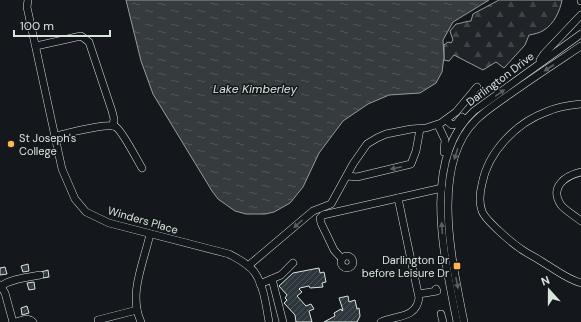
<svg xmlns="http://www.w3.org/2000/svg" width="581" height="322" font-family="'DM Sans',sans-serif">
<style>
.forest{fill:url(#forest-firs);stroke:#939e99}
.water{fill:url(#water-ripples);stroke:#939e99}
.building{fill:url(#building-hatch);stroke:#d8e6dc}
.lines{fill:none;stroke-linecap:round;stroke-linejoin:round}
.minor-casing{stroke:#d8e6dc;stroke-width:8}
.minor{stroke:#14181c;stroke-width:7}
.oneway{fill:#59605f}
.poi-dot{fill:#ffb74d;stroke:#14181c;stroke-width:1.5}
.labels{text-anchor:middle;stroke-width:3;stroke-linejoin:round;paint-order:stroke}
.street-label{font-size:11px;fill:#d8e6dc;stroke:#14181c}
.poi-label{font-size:11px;fill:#d8e6dc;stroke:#14181c;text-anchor:start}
.water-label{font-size:12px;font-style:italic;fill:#d8e6dc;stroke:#14181c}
</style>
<defs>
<pattern id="forest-firs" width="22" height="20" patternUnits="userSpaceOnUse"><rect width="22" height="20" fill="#202428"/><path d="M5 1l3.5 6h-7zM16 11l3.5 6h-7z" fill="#404447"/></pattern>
<pattern id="water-ripples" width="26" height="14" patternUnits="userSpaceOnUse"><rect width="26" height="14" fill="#363b3e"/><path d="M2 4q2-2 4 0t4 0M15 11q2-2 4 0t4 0" fill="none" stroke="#525759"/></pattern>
<pattern id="building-hatch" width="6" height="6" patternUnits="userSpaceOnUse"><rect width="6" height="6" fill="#2c363c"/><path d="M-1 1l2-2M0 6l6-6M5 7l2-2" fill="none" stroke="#4a5358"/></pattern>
</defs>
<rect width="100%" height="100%" fill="#14181c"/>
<path class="forest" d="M499,0H562C560,11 554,24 544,30C540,33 534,34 529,35L525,45L504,68L496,62L483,70L454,55L449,61L444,60V45L448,42L451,43L453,40L450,31L456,24C460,24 466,21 471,21L473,14Z"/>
<polygon class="water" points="126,0 489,0 453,22 443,40 444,57 442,72 436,83 420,93 389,95 368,104 343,121 319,153 303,187 290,203 274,212 265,214 246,214 235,211 218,199 212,191 153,94 141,61"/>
<g class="building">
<polygon points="28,264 29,271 23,272 21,266"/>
<polygon points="5,267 7,274 0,275 0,268"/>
<polygon points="319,268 320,273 324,272 326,282 322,283 323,287 310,288 309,286 300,288 299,289 302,292 297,296 306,306 311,304 314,309 309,311 312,322 296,322 295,315 284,303 287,300 285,298 287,295 279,286 293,273"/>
<polygon points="48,270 49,277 43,278 41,272"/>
<polygon points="34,282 35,289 29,290 27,283"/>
<polygon points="348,296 349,302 355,300 357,309 359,308 360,316 357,322 324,322 335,316 334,313 341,309 342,311 343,310 339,298"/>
<polygon points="27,306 29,313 22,315 21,308"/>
</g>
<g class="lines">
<g class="minor-casing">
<g id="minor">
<path d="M28,0L27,7L62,169L75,199L86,212L109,223L229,254C238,259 249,264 255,273C264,286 266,306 269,322"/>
<polyline points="581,0 581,1"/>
<polyline points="36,46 81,36 89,42 112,111 114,119 113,126"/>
<polyline points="540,60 544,54 581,15"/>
<path d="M581,104C569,105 557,107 546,112C516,123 488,152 482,184C480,192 479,203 482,211C485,220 512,243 521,249C528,254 537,258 544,263C556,270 567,279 581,283"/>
<polyline points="446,120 452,125 456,124 462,117"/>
<polyline points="438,125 445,140 444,152"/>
<path d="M55,136C66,134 108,122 116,127C123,132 137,160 142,168"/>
<path d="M581,172C565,176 549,187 561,205C566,211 575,216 581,221"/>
<polyline points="347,176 357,177 411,164 416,151 420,129"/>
<circle cx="347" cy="262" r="6"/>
<polyline points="342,259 334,250 321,223 320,218 323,215 442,188"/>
<polyline points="248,266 313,211 331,204 353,164 367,144 377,138 386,134 411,129 426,128 441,123 456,112 477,87"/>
<polyline points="272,279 283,322"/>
<polyline points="260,284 281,275 293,263"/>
<polyline points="0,285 5,293 13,322"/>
<path d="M2,286C9,279 30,277 40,275"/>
<polyline points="419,294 437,291 436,289"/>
<polyline points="441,314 443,322"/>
<polyline points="98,320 137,310"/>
<path d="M16,322C22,320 28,317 33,322"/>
<path d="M141,322C128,294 144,262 150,234"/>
<path d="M381,322C396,315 416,319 419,298L398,198"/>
<path d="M457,322C445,260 420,160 474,111L581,34"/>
<path d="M464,322C453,265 429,166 476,120C486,110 499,102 510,94C534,77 557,62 581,46"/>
</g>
</g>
<use href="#minor" class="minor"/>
</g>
<defs><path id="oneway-solid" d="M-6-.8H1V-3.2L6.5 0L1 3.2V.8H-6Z"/></defs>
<g class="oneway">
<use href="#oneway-solid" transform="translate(549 68) rotate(147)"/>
<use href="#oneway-solid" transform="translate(500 93) rotate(-35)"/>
<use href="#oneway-solid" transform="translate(456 154) rotate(108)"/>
<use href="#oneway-solid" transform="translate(396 168) rotate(168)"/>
<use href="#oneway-solid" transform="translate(298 224) rotate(138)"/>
<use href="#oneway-solid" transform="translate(442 228) rotate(-94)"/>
<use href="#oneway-solid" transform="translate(457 283) rotate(79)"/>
</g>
<g class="poi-dot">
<circle cx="11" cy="144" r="4"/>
<rect x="453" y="262" width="8" height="8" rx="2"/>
</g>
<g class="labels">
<g class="street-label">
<text transform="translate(500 79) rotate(-37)" y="4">Darlington Drive</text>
<text transform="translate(143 220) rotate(16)" y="4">Winders Place</text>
</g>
<g class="poi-label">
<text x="19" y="142">St Joseph's<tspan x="19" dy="13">College</tspan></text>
<text x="449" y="264" text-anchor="end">Darlington Dr<tspan x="449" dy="13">before Leisure Dr</tspan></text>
</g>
<g class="water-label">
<text x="255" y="93">Lake Kimberley</text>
</g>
</g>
<g transform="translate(549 290) rotate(339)" stroke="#14181c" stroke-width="3" paint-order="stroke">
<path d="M0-3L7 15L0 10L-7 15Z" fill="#d8e6dc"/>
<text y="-6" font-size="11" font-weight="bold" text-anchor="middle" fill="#d8e6dc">N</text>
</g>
<path d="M14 30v6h96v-6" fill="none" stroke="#d8e6dc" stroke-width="2"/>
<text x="20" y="30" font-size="12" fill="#d8e6dc" stroke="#14181c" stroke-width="3" paint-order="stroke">100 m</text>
</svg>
